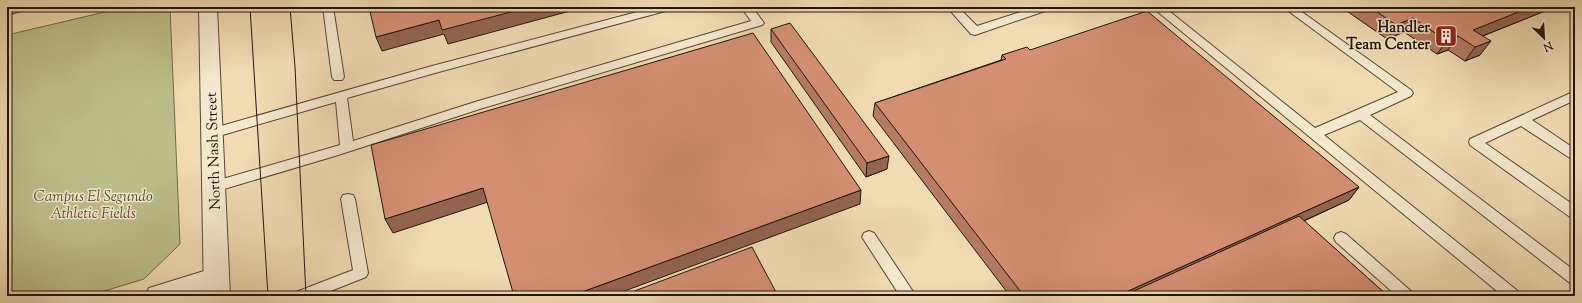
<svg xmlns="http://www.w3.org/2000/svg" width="1582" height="303" font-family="'Sorts Mill Goudy',serif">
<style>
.green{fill:#bcbf8a;stroke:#706a4a}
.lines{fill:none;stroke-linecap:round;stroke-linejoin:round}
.service-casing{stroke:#574634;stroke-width:2}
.minor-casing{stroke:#574634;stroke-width:2}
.tertiary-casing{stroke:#574634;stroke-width:2}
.service{fill:#f5e8ce;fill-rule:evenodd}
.minor{fill:#f5e8ce;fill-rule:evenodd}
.tertiary{fill:#f5e8ce;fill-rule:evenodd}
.tram{stroke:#24140a;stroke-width:1}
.wall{fill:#b67b63;stroke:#24140a}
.shaded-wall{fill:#946450;stroke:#24140a}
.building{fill:#d48f73;stroke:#24140a}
.labels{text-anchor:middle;stroke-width:3;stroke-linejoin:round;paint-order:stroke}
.poi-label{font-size:15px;font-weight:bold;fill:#24140a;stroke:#f5e8ce;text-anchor:end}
.street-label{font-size:15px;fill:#24140a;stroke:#f5e8ce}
.park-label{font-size:15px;font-style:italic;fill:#595037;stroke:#f5e8ce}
</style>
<rect width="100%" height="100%" fill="#f0dbb3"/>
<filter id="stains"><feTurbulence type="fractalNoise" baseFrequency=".005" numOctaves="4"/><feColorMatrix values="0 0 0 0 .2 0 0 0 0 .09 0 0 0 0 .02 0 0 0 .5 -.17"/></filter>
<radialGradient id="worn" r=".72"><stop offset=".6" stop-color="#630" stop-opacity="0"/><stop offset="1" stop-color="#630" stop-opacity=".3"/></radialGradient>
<polygon class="green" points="126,7 170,7 180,244 144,279 88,296 7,296 7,35"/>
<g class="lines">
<g class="service-casing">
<g id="service">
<polygon points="323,7 333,7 344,77 342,80 334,80 332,77"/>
<polygon points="656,7 674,7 673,9 435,73 347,98 353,141 475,102 751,21 741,7 752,7 764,23 762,25 483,108 335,156 214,192 209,191 207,187 209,183 340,145 336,102 212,138 207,136 206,133 207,130 432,66"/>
<polygon points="947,7 958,7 977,26 1036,7 1052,7 1051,9 975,35 971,34"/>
<polygon points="1152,7 1164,7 1315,128 1398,92 1283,7 1295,7 1411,90 1413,93 1411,96 1370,115 1575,271 1575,285 1570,283 1360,120 1324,135 1519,292 1522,296 1503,296"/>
<polygon points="1575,91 1575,100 1532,120 1575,149 1575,160 1570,158 1521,126 1485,143 1575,206 1575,218 1570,217 1470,145 1469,142 1470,139"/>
<polygon points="348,194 353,195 355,199 368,273 366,277 318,296 293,296 296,292 353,270 341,199 343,195"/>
<polygon points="869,231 874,233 916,296 900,296 862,237 864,233"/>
<polygon points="1341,232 1346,234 1412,292 1415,296 1397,296 1336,242 1334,238 1336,234"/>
</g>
</g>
<g class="minor-casing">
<polygon id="minor" points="217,267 226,270 229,277 226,284 191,296 145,296 149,288"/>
</g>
<g class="tertiary-casing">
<g id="tertiary">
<polygon points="7,7 23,7 21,11 7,15"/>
<polygon points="199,7 217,7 230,296 204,296"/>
</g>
</g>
<use href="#service" class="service"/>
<use href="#minor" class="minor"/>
<use href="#tertiary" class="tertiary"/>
<g class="tram">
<polyline points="250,7 268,296"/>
<polyline points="290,7 295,67 306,296"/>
</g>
</g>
<g class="wall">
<polygon points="1341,7 1555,7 1483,36 1480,55 1465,61 1448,50 1437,54 1404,32 1387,39"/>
<polygon points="771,29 887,169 866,177 771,42"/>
<polygon points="1030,50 1359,187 1349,200 1304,221 1388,296 1010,296 873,116 875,103 1001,60 1002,55"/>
</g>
<g class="shaded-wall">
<polygon points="530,7 585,7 448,44 444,34 382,51 376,37 439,20"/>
<polygon points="1531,7 1555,7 1467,42 1473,30"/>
<polygon points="1413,18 1404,32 1387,39 1396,25"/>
<polygon points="1458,36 1448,50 1437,54 1447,41"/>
<polygon points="1491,41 1480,55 1465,61 1475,47"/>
<polygon points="889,156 887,169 866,177 867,163"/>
<polygon points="1359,187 1349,200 1139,296 1117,296"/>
<polygon points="483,188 488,202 393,233 385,219"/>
<polygon points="861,190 860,204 611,296 571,296"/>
</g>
<g class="building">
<polygon points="369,7 530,7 442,30 439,20 376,37"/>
<polygon points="1370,7 1531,7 1473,30 1491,41 1475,47 1458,36 1447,41 1413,18 1396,25"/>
<polygon points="1147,11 1359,187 1117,296 1024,296 875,103 1006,59 1002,55 1027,47 1030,50"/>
<polygon points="790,23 889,156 867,163 771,29"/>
<polygon points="753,33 861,190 571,296 514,296 483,188 385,219 371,145"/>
<polygon points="1299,216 1388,296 1123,296"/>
<polygon points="752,247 778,296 621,296"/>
</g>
<defs>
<g id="building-square" transform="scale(1.15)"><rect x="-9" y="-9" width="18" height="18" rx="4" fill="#8f2418" stroke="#f5e8ce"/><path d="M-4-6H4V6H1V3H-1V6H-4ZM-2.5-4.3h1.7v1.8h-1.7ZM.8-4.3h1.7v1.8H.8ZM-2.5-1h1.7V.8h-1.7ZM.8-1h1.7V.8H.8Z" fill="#fff"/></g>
</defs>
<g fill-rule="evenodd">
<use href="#building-square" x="1446" y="36"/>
</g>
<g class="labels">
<g class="poi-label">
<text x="1430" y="32">Handler<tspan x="1430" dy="17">Team Center</tspan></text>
</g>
<g class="street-label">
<text transform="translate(213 151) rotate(-92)" y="5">North Nash Street</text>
</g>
<g class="park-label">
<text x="93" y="201">Campus El Segundo<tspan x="93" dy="17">Athletic Fields</tspan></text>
</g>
</g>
<rect width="1582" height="303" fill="none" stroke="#f0dbb3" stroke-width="24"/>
<rect x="8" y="8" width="1566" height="287" fill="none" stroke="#24140a" stroke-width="2"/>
<rect x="12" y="12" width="1558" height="279" fill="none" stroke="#24140a"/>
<g transform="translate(1544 38) rotate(155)" stroke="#f5e8ce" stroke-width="3" paint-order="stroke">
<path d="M0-3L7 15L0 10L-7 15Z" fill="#24140a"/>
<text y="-6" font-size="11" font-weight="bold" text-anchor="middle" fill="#24140a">N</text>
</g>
<rect width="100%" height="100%" filter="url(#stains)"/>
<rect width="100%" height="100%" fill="url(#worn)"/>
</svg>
